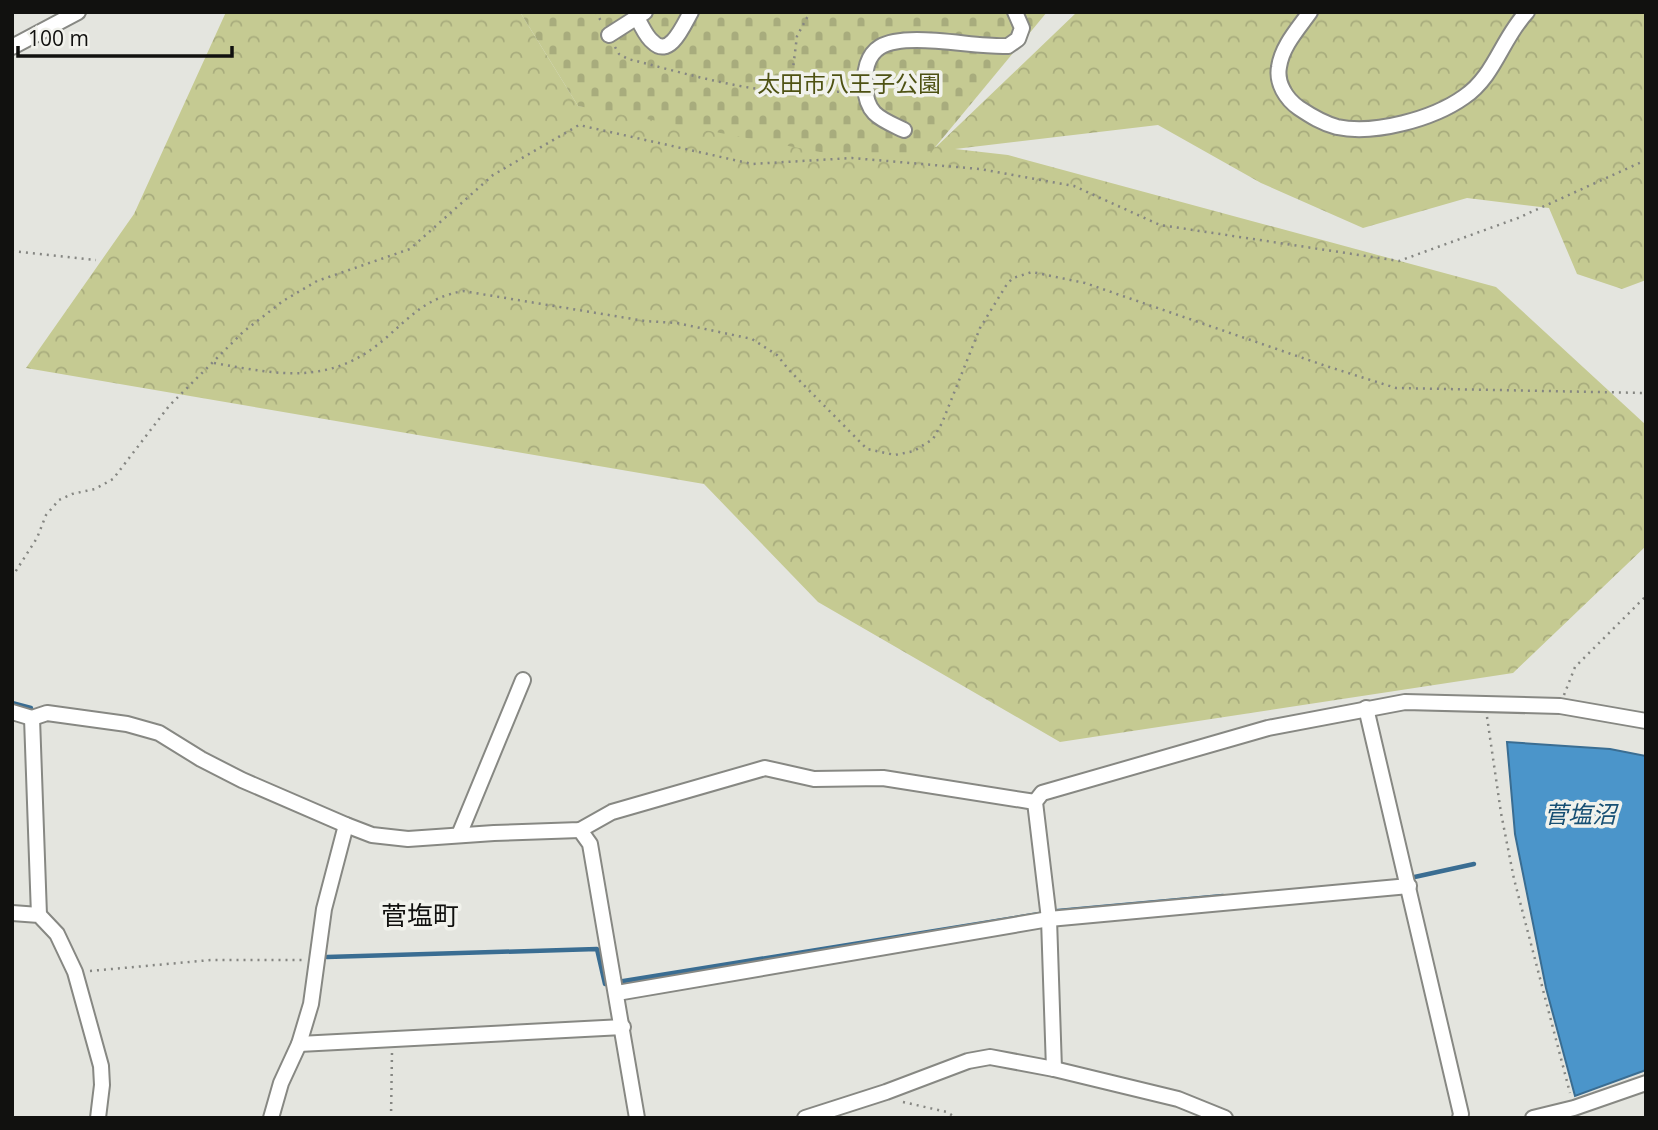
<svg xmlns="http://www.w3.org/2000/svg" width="1658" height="1130" font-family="'Open Sans','Noto Sans JP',sans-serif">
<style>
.forest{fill:url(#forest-crowns)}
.cemetery{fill:url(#cemetery-stones)}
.water{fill:#4b95ca;stroke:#3a6d92;stroke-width:2}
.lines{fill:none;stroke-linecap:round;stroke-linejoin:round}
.stream{stroke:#3a6d92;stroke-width:4.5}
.minor-casing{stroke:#878883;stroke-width:18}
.path{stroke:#858682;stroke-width:2.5;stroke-dasharray:2 5;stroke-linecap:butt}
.minor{stroke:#fff;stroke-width:14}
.labels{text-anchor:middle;stroke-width:7;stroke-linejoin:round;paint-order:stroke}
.park-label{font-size:23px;fill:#4e5213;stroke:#f1f2ec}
.water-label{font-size:24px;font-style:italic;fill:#174f73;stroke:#f1f2ec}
.quarter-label{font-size:26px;fill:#11110f;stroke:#f1f2ec}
</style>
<defs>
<pattern id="forest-crowns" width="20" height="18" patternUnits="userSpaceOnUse" patternTransform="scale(1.75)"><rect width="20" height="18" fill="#c5ca92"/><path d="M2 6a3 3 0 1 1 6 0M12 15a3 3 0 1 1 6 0" fill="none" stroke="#a8ac7d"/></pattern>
<pattern id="cemetery-stones" width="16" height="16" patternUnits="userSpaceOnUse" patternTransform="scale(1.75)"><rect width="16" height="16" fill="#c5ca92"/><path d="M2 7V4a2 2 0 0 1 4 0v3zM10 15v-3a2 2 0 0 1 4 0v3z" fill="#a8ac7d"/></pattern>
</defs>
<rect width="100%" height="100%" fill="#e4e5df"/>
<polygon class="forest" points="226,12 520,12 578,106 936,147 1077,12 1646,12 1646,280 1622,289 1577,274 1549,208 1467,198 1363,228 1261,183 1158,125 955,149 1008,155 1496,287 1646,425 1646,546 1513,673 1060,742 818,602 704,484 26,368 134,214"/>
<polygon class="cemetery" points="520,12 1047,12 932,151 852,158 578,106"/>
<polygon class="water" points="1507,742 1610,749 1646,756 1646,1070 1575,1096 1546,988 1515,834"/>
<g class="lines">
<g class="stream">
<polyline points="12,703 31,708"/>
<polyline points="1410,878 1474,864"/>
<polyline points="327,957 597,949 605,984 1058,911 1223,896"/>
</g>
<g class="minor-casing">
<g id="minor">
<path d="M1310,12C1298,29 1282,46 1279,67C1276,83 1286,99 1299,108C1311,116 1322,123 1337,127C1374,135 1433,119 1464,97C1495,76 1502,38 1527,12"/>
<path d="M637,18C642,26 646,37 653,42C670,59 684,24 691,12"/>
<polyline points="609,35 645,12"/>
<polyline points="12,47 78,12"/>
<path d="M904,130C881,119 866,115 865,86C864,72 867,55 880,47C907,31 975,48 1008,46L1018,39L1022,28L1015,12"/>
<polyline points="1366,708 1461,1114 1460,1118"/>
<polyline points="12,712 32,718 47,713 127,724 159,733 201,759 242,780 346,825 372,835 408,839 494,833 580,830 612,812 765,768 814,779 883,778 1035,802"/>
<polyline points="32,718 39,915"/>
<polyline points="580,830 590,844 637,1118"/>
<polyline points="459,835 523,680"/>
<polyline points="12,913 39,915 57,934 75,972 101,1066 102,1085 98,1118"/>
<polyline points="617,993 1049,919 1409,886"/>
<polyline points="299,1044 623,1027"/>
<polyline points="1054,1069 1049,919 1035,802 1042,793 1268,728 1405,702 1560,706 1646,721"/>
<polyline points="271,1118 281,1083 299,1044 311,1004 324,909 346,825"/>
<polyline points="805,1118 886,1092 968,1061 990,1057 1054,1069 1178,1099 1225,1118"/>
<polyline points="1533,1118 1574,1108 1646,1083"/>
</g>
</g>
<g class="path">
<polyline points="596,12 602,23"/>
<path d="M615,47L619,54L628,59C700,77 777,102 851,90"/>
<polyline points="790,93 797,36 810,12"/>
<polyline points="12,251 96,260"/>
<path d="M214,363C281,375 332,386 387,337C413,314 427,298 463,291L645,321L677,323L752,339L777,355L789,370L867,449L895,455L914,451L933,439L942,423L980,328L1007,284L1013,278L1032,272L1085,283L1326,366L1396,388L1646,393"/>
<polyline points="12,577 37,538 46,515 59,500 72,494 95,489 113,479 169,406 243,332 283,301 317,281 410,249 493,175 579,125 752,164 852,158 980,169 1074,186 1160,225 1399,261 1518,218 1646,160"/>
<polyline points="1564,695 1575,667 1646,596"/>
<polyline points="1487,717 1501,813 1514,879 1570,1093"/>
<polyline points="90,971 211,960 303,960"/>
<polyline points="903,1102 947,1112 956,1118"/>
<polyline points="391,1118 392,1051"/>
</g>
<use href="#minor" class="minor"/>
</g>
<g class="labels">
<g class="park-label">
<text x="849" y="92">太田市八王子公園</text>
</g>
<g class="water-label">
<text x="1580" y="823">菅塩沼</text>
</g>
<g class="quarter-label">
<text x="420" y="925">菅塩町</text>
</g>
</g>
<rect width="1658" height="1130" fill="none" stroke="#11110f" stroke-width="28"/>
<path d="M18 46v10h214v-10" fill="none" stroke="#11110f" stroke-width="3.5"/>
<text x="28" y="46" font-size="21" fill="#11110f" stroke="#f1f2ec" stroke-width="5" paint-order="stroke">100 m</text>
</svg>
